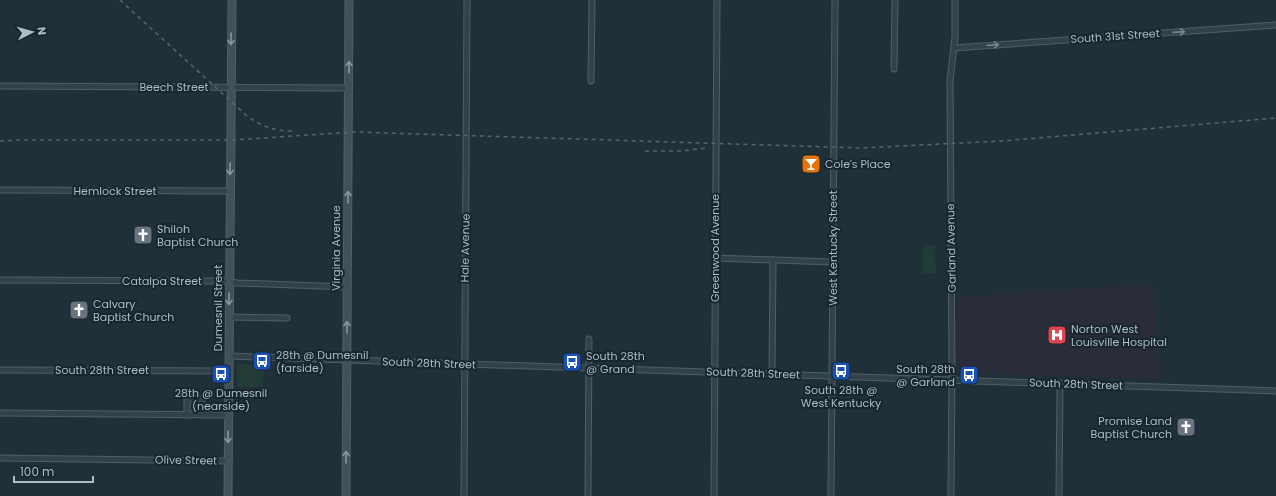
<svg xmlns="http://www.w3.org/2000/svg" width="1276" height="496" font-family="Poppins,sans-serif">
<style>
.medical{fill:#2b2c39}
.green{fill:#223b37}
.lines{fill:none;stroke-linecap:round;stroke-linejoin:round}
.street-casing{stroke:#505f66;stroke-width:7}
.secondary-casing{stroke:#505f66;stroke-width:9}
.street{stroke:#334149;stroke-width:5}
.secondary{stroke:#41515c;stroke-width:7}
.rail{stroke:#546670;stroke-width:1.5;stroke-dasharray:4 4;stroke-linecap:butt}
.oneway{stroke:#76858d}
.oneway2{stroke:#8797a0}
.labels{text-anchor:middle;stroke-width:4;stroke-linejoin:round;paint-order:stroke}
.street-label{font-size:11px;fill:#adbcc5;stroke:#18262d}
.poi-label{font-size:11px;fill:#adbcc5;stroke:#18262d;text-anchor:start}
</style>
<rect width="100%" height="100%" fill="#1f3038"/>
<polygon class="medical" points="1153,284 1160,379 958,373 957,297"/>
<g class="green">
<polygon points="922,245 933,245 935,246 936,273 922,274"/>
<polygon points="237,363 264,365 263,387 237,387"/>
</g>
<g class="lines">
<g class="street-casing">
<g id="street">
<polyline points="954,48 1276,25"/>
<polyline points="894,69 895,0"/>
<polyline points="591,81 592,0"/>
<polyline points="0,86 349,88"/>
<polyline points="0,190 230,191"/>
<polyline points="715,258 833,262"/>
<polyline points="0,280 225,281 237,283 347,287"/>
<polyline points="229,317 287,318"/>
<polyline points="229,356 1276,391"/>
<polyline points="0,370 229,371"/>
<polyline points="772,374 773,260"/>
<polyline points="0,413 229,415"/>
<polyline points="187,415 187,399 202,399 202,415"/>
<polyline points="0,458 228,461"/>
<polyline points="464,496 467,0"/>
<polyline points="588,496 589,339"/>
<polyline points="714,496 717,0"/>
<polyline points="831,496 835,0"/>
<polyline points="951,496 952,371 950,81 955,37 955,0"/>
<polyline points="1059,496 1060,383"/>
</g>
</g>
<g class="secondary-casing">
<g id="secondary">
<polyline points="228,496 232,0"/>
<polyline points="346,496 349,0"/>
</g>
</g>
<use href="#street" class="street"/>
<use href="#secondary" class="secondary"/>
<g class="rail">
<path d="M120,0L247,116C261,126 274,131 292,131"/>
<polyline points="0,141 20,140 231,140 356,132 860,148 1001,141 1276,118"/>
<polyline points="645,151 680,151 708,148"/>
</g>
</g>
<defs><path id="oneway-shaft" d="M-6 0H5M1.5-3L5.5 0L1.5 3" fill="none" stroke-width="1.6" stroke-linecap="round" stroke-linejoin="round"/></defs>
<g class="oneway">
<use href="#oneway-shaft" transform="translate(1179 32) rotate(-4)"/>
<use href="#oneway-shaft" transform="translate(993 45) rotate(-4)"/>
</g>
<g class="oneway2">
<use href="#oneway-shaft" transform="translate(231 39) rotate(90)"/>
<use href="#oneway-shaft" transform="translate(349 67) rotate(-90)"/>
<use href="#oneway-shaft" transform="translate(230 169) rotate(91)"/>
<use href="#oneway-shaft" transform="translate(348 197) rotate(-90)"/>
<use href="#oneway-shaft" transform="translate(229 299) rotate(91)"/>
<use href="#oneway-shaft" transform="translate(347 327) rotate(-90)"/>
<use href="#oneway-shaft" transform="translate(228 437) rotate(90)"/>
<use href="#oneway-shaft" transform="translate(346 457) rotate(-90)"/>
</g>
<defs>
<g id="bar-square" transform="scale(1)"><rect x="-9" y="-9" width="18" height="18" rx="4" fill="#e8710a" stroke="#18262d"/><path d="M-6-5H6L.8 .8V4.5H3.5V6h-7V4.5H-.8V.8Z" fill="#fff"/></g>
<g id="church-square" transform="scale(1)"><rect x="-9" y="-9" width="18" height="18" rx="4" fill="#6b7280" stroke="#18262d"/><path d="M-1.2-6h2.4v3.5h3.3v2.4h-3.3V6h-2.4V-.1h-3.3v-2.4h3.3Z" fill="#fff"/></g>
<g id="hospital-square" transform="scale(1)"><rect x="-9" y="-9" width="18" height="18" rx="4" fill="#e0444e" stroke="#18262d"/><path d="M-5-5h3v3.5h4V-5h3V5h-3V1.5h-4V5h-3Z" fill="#fff"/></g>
<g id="bus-square" transform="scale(1)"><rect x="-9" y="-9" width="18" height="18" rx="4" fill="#1a4fb4" stroke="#18262d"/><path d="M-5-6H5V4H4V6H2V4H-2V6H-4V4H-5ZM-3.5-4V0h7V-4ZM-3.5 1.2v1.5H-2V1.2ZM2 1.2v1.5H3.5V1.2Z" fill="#fff"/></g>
</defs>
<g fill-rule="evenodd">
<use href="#bar-square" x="811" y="164"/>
<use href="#church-square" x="143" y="235"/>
<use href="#church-square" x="79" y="310"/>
<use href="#hospital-square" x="1057" y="335"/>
<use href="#bus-square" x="262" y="361"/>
<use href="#bus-square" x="572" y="362"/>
<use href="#bus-square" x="841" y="371"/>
<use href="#bus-square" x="221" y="374"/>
<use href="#bus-square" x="969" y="375"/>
<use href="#church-square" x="1186" y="427"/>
</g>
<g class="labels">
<g class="street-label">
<text transform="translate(1115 36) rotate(-4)" y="4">South 31st Street</text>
<text x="174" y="91">Beech Street</text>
<text x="115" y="195">Hemlock Street</text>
<text transform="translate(336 248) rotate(-90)" y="4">Virginia Avenue</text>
<text transform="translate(465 248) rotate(-89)" y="4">Hale Avenue</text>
<text transform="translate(715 248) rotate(-90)" y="4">Greenwood Avenue</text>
<text transform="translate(833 248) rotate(-90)" y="4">West Kentucky Street</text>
<text transform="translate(951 248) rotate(-91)" y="4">Garland Avenue</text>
<text x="162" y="285">Catalpa Street</text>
<text transform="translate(218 308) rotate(-90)" y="4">Dumesnil Street</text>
<text transform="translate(429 363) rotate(2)" y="4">South 28th Street</text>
<text x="102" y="374">South 28th Street</text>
<text transform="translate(753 373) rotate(2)" y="4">South 28th Street</text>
<text transform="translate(1076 384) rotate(2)" y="4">South 28th Street</text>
<text transform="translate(186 460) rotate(1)" y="4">Olive Street</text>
</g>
<g class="poi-label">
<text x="825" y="168">Cole's Place</text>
<text x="157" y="233">Shiloh<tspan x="157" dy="13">Baptist Church</tspan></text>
<text x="93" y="308">Calvary<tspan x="93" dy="13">Baptist Church</tspan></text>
<text x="1071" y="333">Norton West<tspan x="1071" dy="13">Louisville Hospital</tspan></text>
<text x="276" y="359">28th @ Dumesnil<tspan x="276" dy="13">(farside)</tspan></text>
<text x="586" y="360">South 28th<tspan x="586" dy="13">@ Grand</tspan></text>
<text x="955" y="373" text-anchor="end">South 28th<tspan x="955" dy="13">@ Garland</tspan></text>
<text x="841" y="394" text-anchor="middle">South 28th @<tspan x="841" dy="13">West Kentucky</tspan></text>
<text x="221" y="397" text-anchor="middle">28th @ Dumesnil<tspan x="221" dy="13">(nearside)</tspan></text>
<text x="1172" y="425" text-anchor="end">Promise Land<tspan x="1172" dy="13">Baptist Church</tspan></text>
</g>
</g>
<g transform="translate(32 32) rotate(84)" stroke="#18262d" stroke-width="3" paint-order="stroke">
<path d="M0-3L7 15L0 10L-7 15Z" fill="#adbcc5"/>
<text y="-6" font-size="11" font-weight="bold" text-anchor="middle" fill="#adbcc5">N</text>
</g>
<path d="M14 476v6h79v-6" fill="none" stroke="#adbcc5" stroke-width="2"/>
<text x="20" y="476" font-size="12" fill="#adbcc5" stroke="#18262d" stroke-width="3" paint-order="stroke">100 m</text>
</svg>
